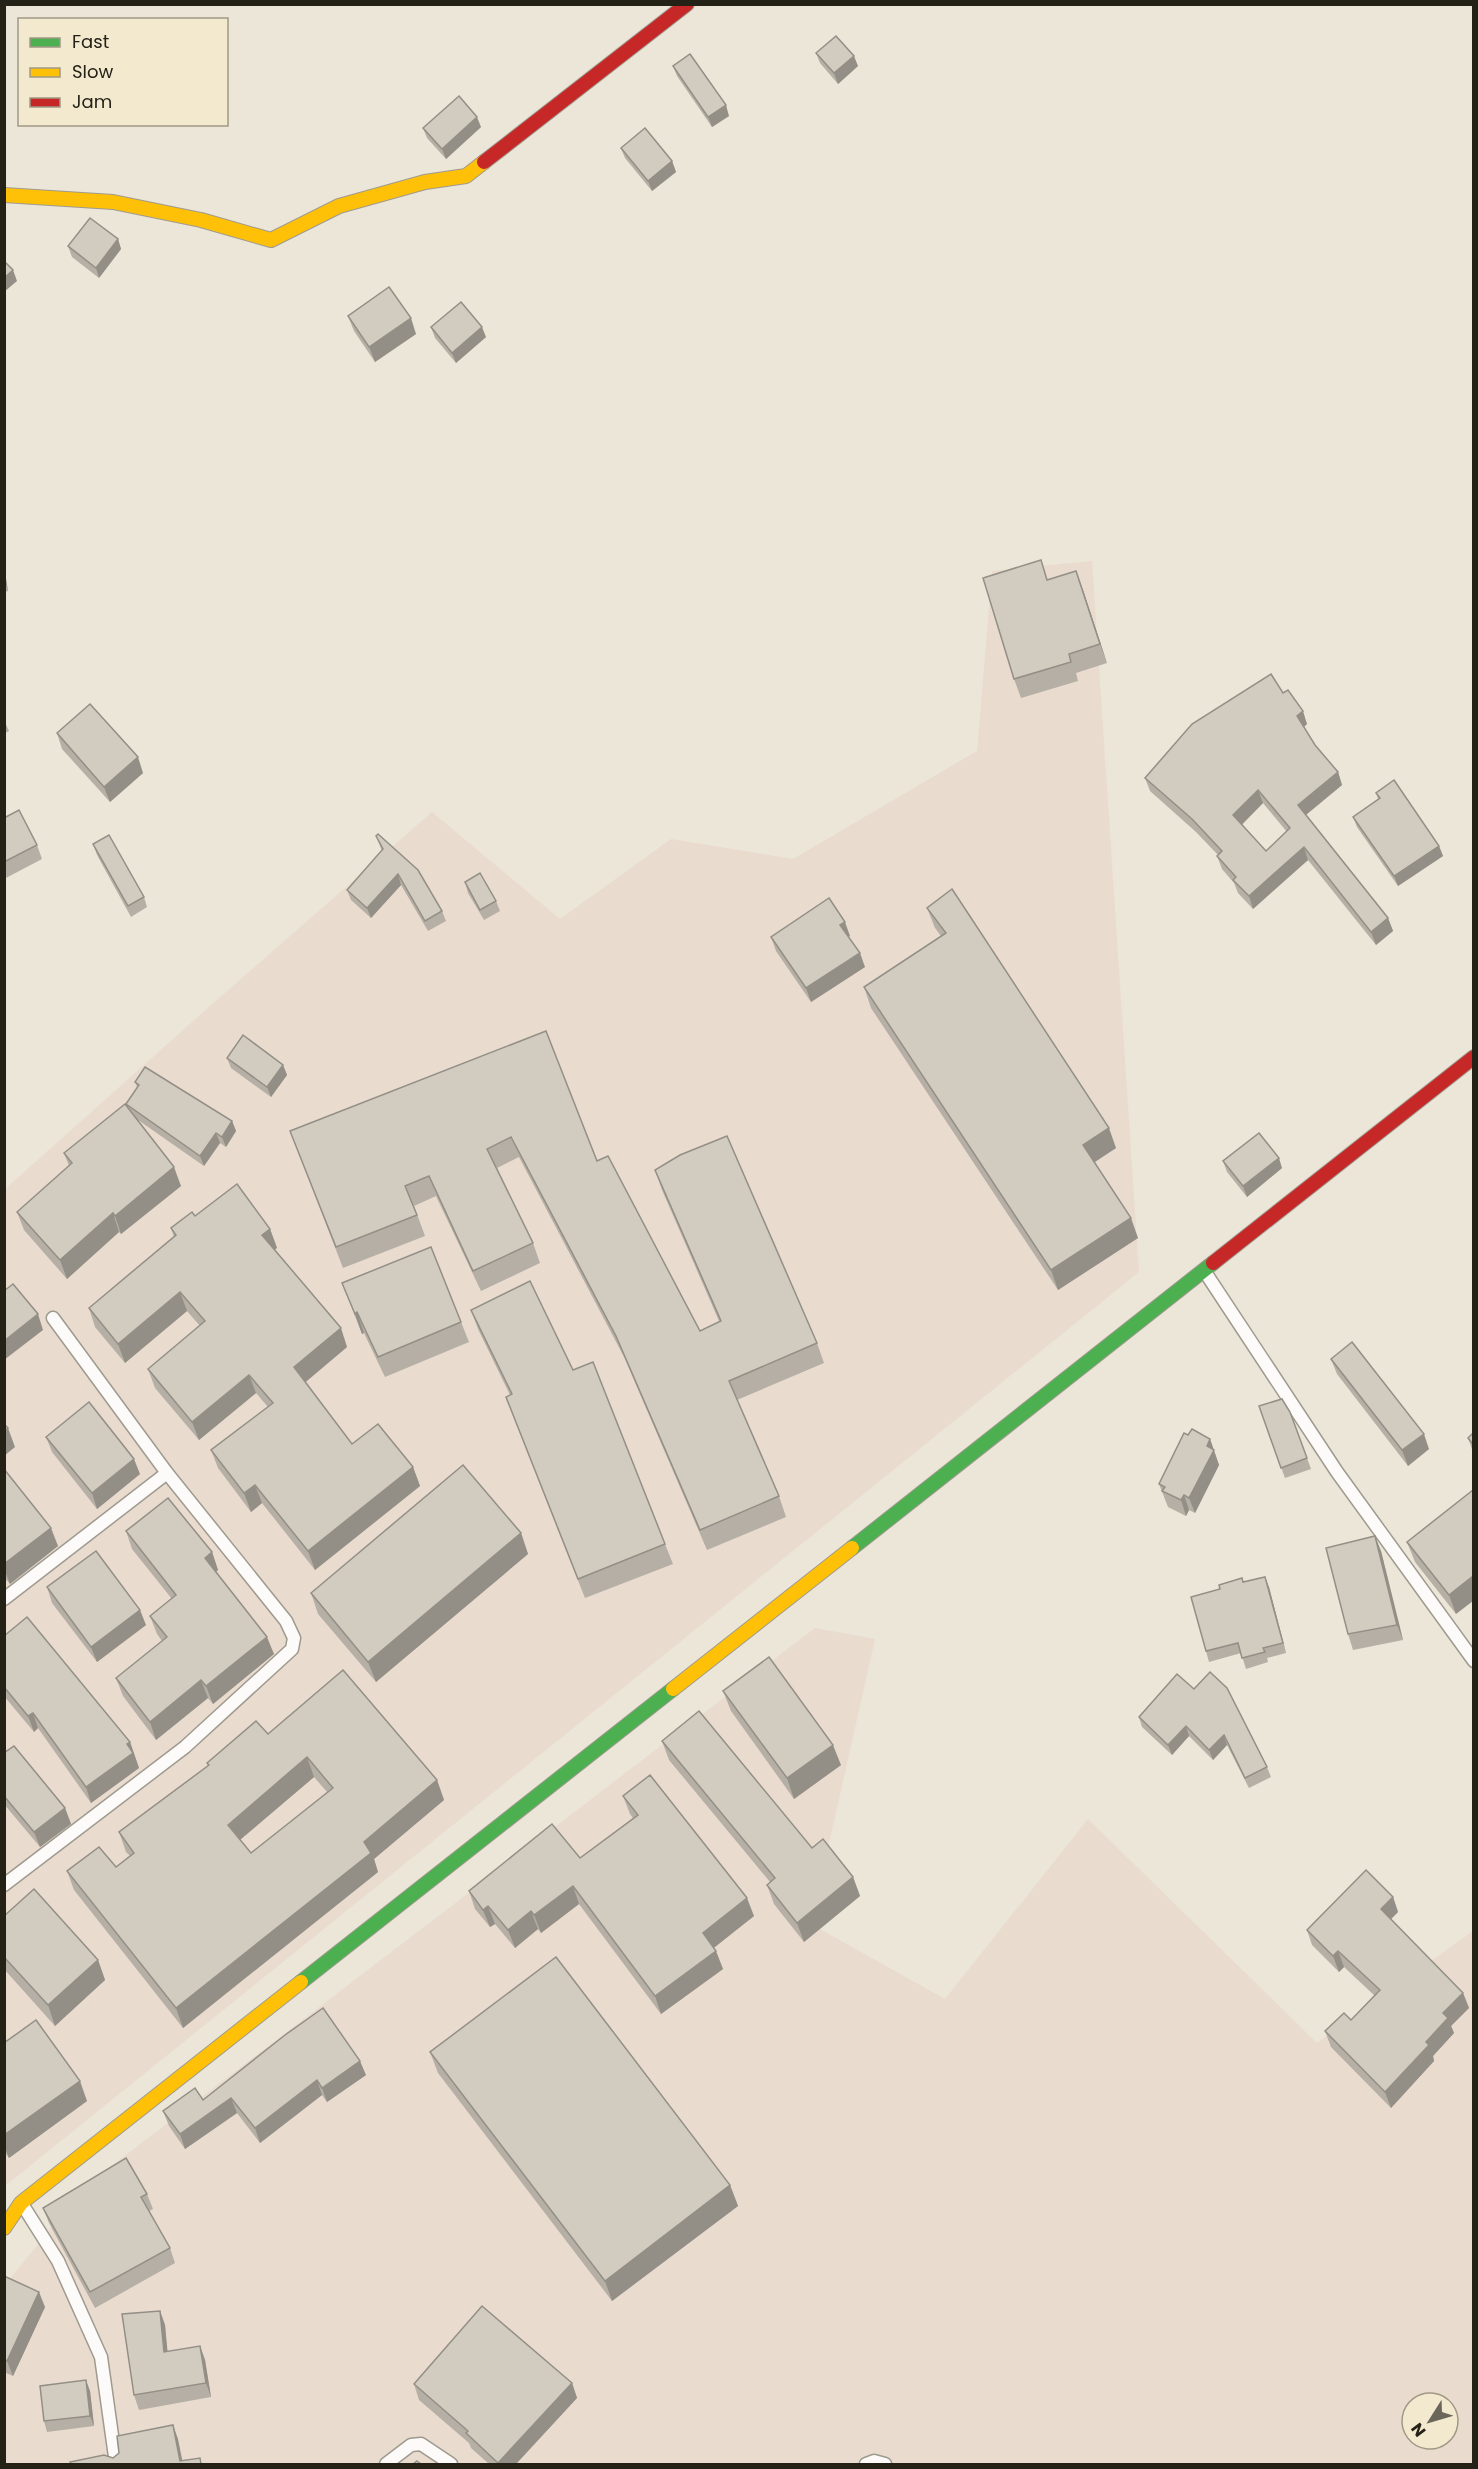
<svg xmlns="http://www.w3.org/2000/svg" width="1478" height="2469" font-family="Poppins,sans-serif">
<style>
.industrial{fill:#eadbcf;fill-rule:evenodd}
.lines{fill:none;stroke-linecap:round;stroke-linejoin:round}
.lane-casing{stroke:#9f9a8f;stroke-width:15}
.fast-casing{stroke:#9f9a8f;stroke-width:16}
.slow-casing{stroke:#9f9a8f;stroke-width:16}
.jam-casing{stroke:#9f9a8f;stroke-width:16}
.lane{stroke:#fcfbf9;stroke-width:12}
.fast{stroke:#4caf50;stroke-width:14}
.slow{stroke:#ffc107;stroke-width:14}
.jam{stroke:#c62828;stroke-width:14}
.wall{fill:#b5afa5;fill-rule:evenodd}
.shaded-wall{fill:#938f86}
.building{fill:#d2ccc0;stroke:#938f86;stroke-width:1.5;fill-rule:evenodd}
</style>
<rect width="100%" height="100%" fill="#ebe6d7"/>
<g class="industrial">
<polygon points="1092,561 1139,1272 5,2186 4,1190 210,1006 432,812 560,919 671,839 793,859 977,751 992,571"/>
<path d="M815,1628L875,1639L811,1924L945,1999L1088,1819L1317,2043L1473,1931V2464H5V2285L84,2187ZM1412,2403H1448V2439H1412Z"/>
</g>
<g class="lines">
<g class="lane-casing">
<g id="lane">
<polyline points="1205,1272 1337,1472 1474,1661"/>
<polyline points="4,1599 167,1473"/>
<polyline points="4,1885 185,1747 292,1649 294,1638 286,1621 167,1473 53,1318"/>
<polyline points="22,2204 58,2261 101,2357 116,2464"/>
<polyline points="386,2464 411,2445 421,2444 451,2464"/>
<polyline points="866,2464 874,2461 885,2464"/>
</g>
</g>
<g class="fast-casing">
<g id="fast">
<polyline points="852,1548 1213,1263"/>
<polyline points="301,1982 673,1689"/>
</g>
</g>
<g class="slow-casing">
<g id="slow">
<polyline points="4,195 113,202 201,220 271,240 339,206 425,182 466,176 484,162"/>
<polyline points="673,1689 852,1548"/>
<polyline points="4,2228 21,2203 301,1982"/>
</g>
</g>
<g class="jam-casing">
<g id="jam">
<polyline points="484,162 687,4"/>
<polyline points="1213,1263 1474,1057"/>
</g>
</g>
<use href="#lane" class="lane"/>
<use href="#fast" class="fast"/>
<use href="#slow" class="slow"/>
<use href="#jam" class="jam"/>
</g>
<g class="wall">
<polygon points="816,53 858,66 838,84 820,63"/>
<polygon points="673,66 729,116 712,127 677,76"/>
<polygon points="481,127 446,159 427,138 423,128"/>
<polygon points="621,148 672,161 676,172 652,191 625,158"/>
<polygon points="118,239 121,249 99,278 72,257 68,246"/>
<polygon points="348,316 416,334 375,362 354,331"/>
<polygon points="431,327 486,337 456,363 435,338"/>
<polygon points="4,572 8,591 4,592"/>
<polygon points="1048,580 1083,590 1107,663 1076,673 1078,681 1021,698 1014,679"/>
<path d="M1283,693L1307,724L1304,727L1315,745L1338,772L1342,785L1306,815L1388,918L1393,931L1376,945L1308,860L1253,909L1238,893L1234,883L1222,869L1217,856L1218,855L1196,832L1150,791L1145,778ZM1263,803L1287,832L1266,851L1242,825Z"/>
<polygon points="4,720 9,731 4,734"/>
<polygon points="57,733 143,773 110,802 62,749"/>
<polygon points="1376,793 1439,846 1443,856 1398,886 1357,827 1353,817 1378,799"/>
<polygon points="4,818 37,845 42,859 4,879"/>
<polygon points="376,836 442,911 446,921 428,931 401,885 371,918 351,900 347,890 382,851"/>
<polygon points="93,844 144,897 147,907 131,917 97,855"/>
<polygon points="465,882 496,901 500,911 484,920 468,893"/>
<polygon points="927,908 1116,1148 1095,1162 1138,1238 1058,1290 871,1008 864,987 941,936 935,928"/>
<polygon points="850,936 848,937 865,967 811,1002 776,951 771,937"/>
<polygon points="546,1031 597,1161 700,1331 719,1321 662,1190 655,1170 817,1343 824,1363 737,1400 779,1496 786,1517 707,1550 624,1357 519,1157 497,1168 533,1243 540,1263 481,1291 436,1196 414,1206 425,1236 343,1268 290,1131"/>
<polygon points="227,1058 283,1065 287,1075 271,1097 231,1068"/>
<polygon points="135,1082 232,1121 236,1131 226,1147 220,1143 204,1166 138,1120 181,1186 121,1234 119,1232 67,1279 24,1230 17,1212 69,1166 64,1153 125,1104 137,1087"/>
<polygon points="1223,1161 1282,1168 1247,1197 1227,1172"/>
<polygon points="195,1216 270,1229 277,1248 274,1250 347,1347 305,1382 352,1444 413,1467 420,1486 315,1570 262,1503 251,1512 218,1468 211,1450 268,1407 256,1393 199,1440 155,1388 148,1369 200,1326 187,1311 125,1363 95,1327 89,1308 174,1237 171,1228"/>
<polygon points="342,1283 461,1322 469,1342 385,1377 364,1333 362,1334"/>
<polygon points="471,1310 573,1370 665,1544 673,1564 585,1598 513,1416 506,1397 510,1395 478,1329"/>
<polygon points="1331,1359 1429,1449 1408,1466 1337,1374"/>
<polygon points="1259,1406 1290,1412 1311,1469 1285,1478"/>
<polygon points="1473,1433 1473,1452 1468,1438"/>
<polygon points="1188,1435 1210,1439 1219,1465 1195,1513 1189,1510 1186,1516 1168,1507 1159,1484"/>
<polygon points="46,1437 140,1474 97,1509 52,1452"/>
<polygon points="4,1469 58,1546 10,1584 4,1577"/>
<polygon points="1473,1490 1456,1614 1415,1562 1407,1542"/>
<polygon points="126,1531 212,1552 218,1570 216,1572 274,1654 213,1704 208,1698 156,1740 123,1696 116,1678 162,1641 157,1634 150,1616 172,1599 132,1549"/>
<polygon points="521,1533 528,1554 376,1682 318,1614 311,1593"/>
<polygon points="1381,1551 1403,1640 1353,1650 1348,1634"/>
<polygon points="1243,1582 1269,1587 1286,1653 1267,1658 1268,1662 1246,1669 1241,1653 1209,1662 1206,1651"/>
<polygon points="47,1587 146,1625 97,1662 52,1603"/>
<polygon points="4,1636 130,1742 139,1768 91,1803 38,1728 34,1732 4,1696"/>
<polygon points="1177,1674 1267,1767 1271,1777 1249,1788 1227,1745 1213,1760 1189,1736 1172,1755 1142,1727 1139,1717"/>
<polygon points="723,1691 841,1765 794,1799 731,1711"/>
<path d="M268,1734L437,1780L444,1800L374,1859L378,1872L183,2028L74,1890L67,1871L116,1867L130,1856L126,1852L119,1832L208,1766L207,1763ZM314,1777L327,1792L251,1853L240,1840Z"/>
<polygon points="662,1741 853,1877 860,1896 804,1942 774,1904 767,1885 770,1882 669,1760"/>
<polygon points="4,1753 65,1808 71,1824 40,1847 4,1804"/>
<polygon points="623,1796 754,1916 714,1947 723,1969 661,2014 579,1904 541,1933 538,1929 515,1948 495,1924 490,1927 475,1909 469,1891 580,1858 633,1818 630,1814"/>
<polygon points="1393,1897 1398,1912 1391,1919 1463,1993 1469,2008 1451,2026 1454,2033 1433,2056 1434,2061 1391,2108 1331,2047 1325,2031 1351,2020 1375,1996 1344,1967 1339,1972 1312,1945 1307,1930"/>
<polygon points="4,1916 98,1960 105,1980 55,2026 4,1969"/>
<polygon points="285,2035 366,2075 327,2102 322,2095 260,2143 237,2113 185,2149 169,2126 163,2111 203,2100"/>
<polygon points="4,2043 87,2101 9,2158 4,2151"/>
<polygon points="430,2052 730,2185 738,2206 612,2301 438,2073"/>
<polygon points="147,2194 153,2209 149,2211 170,2248 175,2263 95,2308 49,2223 43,2208"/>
<polygon points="4,2276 45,2307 13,2376 4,2372"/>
<polygon points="160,2311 165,2325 167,2352 200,2346 205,2360 211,2397 139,2410 134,2395"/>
<polygon points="572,2383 577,2398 516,2464 489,2464 471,2448 469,2443 419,2400 414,2384"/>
<polygon points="90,2391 94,2426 47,2432 44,2421"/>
</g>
<g class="shaded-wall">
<polygon points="854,56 858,66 838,84 834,73"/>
<polygon points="726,105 729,116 712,127 708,117"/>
<polygon points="477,117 481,127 446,159 442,149"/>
<polygon points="672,161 676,172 652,191 648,181"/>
<polygon points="118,239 121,249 99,278 96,268"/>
<polygon points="13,270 17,281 4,292 4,278"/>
<polygon points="411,318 416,334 375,362 369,347"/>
<polygon points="482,327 486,337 456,363 452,353"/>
<polygon points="1076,571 1083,590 1107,663 1100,644"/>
<polygon points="4,572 5,572 8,591 5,581"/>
<polygon points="1303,711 1307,724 1301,729 1297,716"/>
<polygon points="138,757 143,773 110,802 104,787"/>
<polygon points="1338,772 1342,785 1302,818 1298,805"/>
<polygon points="1258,790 1263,803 1238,828 1233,815"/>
<polygon points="1439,846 1443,856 1398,886 1394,876"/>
<polygon points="1304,847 1308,860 1253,909 1249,896"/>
<polygon points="398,874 401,885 371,918 367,908"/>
<polygon points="1388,918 1393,931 1376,945 1371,932"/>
<polygon points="845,922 850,936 845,939 840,925"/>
<polygon points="860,953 865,967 811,1002 806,988"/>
<polygon points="283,1065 287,1075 271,1097 267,1087"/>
<polygon points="232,1121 236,1131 226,1147 222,1137"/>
<polygon points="1109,1128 1116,1148 1090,1165 1083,1145"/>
<polygon points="216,1133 220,1143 204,1166 200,1156"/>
<polygon points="1279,1158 1282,1168 1247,1197 1243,1186"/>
<polygon points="174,1167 181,1186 121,1234 115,1216"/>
<polygon points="113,1213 119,1232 67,1279 60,1260"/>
<polygon points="1131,1218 1138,1238 1058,1290 1051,1270"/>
<polygon points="270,1229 277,1248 269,1254 262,1235"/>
<polygon points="180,1292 187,1311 125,1363 118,1344"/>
<polygon points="357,1312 364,1333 362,1334 355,1314"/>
<polygon points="38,1314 43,1330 4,1360 4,1341"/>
<polygon points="341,1328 347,1347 301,1386 294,1367"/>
<polygon points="249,1375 256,1393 199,1440 192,1422"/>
<polygon points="8,1428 15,1447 4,1456 4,1432"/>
<polygon points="1424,1434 1429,1449 1408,1466 1402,1450"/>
<polygon points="1210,1439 1219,1465 1195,1513 1189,1498 1207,1446"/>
<polygon points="134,1459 140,1474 97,1509 92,1493"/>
<polygon points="413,1467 420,1486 315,1570 308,1551"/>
<polygon points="255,1485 262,1503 251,1512 244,1493"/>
<polygon points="1184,1495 1189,1510 1186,1516 1181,1500"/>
<polygon points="51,1528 58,1546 10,1584 4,1568 4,1564"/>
<polygon points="521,1533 528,1554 376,1682 368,1662"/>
<polygon points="1375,1536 1381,1551 1403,1640 1397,1625"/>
<polygon points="212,1552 218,1570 211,1576 205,1558"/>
<polygon points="1473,1576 1473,1601 1456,1614 1449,1595"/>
<polygon points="1265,1577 1269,1587 1286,1653 1283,1643"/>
<polygon points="140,1610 146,1625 97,1662 91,1647"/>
<polygon points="267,1637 274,1654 213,1704 206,1686"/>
<polygon points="201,1680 208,1698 156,1740 150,1722"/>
<polygon points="33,1713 38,1728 34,1732 28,1716"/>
<polygon points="1186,1726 1189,1736 1172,1755 1168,1745"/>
<polygon points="1224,1735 1227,1745 1213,1760 1209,1750"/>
<polygon points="130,1742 139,1768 91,1803 86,1787"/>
<polygon points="833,1745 841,1765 794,1799 787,1778"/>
<polygon points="307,1757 314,1777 235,1844 228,1825"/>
<polygon points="437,1780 444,1800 374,1859 378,1872 183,2028 176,2008 364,1842"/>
<polygon points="65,1808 71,1824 40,1847 34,1832"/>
<polygon points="853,1877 860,1896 804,1942 797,1923"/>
<polygon points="573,1886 579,1904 541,1933 534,1915"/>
<polygon points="1393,1897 1398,1912 1386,1924 1381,1909"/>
<polygon points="747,1898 754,1916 710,1951 703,1933"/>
<polygon points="488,1906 495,1924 490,1927 483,1910"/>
<polygon points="531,1911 538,1929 515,1948 508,1930"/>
<polygon points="716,1951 723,1969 661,2014 655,1996"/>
<polygon points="1338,1951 1344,1967 1339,1972 1333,1956"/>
<polygon points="98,1960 105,1980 55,2026 48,2005"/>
<polygon points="1463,1993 1469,2008 1451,2026 1454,2033 1433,2056 1434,2061 1391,2108 1385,2092 1426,2042 1443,2013"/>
<polygon points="360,2061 366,2075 327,2102 322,2088"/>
<polygon points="317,2080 322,2095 260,2143 255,2128"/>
<polygon points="80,2081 87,2101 9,2158 4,2145 4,2135"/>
<polygon points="231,2098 237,2113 185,2149 180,2134"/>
<polygon points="730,2185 738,2206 612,2301 605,2281"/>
<polygon points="39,2292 45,2307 13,2376 7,2361"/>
<polygon points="160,2311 165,2325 169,2367 164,2352"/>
<polygon points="200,2346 205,2360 211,2397 206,2383"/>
<polygon points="86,2380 90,2391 94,2426 90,2416"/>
<polygon points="572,2383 577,2398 516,2464 498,2464 498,2463"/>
<polygon points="173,2425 178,2439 183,2464 180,2461"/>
</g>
<g class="building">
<polygon points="836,36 854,56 834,73 816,53"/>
<polygon points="690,54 726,105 708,117 673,66"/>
<polygon points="459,96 477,117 442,149 423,128"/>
<polygon points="645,128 672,161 648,181 621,148"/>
<polygon points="90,218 118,239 96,268 68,246"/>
<polygon points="4,261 13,270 4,278"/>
<polygon points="389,287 411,318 369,347 348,316"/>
<polygon points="461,302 482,327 452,353 431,327"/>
<polygon points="1041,560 1047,580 1076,571 1100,644 1069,654 1071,662 1014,679 983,578"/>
<path d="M1271,674L1283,693L1288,690L1303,711L1297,716L1315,745L1338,772L1298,805L1388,918L1371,932L1304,847L1249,896L1233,880L1236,877L1217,856L1222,851L1192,819L1145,778L1192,724ZM1258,790L1290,828L1266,851L1233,815Z"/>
<polygon points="90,704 138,757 104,787 57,733"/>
<polygon points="1394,780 1439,846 1394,876 1353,817 1380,798 1376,793"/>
<polygon points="19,810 37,845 4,862 4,818"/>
<polygon points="378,834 418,870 442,911 425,921 398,874 367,908 347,890 383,849 376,836"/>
<polygon points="109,835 144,897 128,906 93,844"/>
<polygon points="480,873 496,901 480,910 465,882"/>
<polygon points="952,889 1109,1128 1083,1145 1131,1218 1051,1270 864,987 946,933 927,908"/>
<polygon points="829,898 845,922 840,925 860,953 806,988 771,937"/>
<polygon points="546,1031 597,1161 608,1156 700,1331 721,1321 655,1170 680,1155 727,1136 817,1343 729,1381 779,1496 700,1530 616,1336 511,1137 487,1149 533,1243 473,1271 429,1176 405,1186 417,1215 336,1247 290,1131"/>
<polygon points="243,1035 283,1065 267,1087 227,1058"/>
<polygon points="145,1067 232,1121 222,1137 216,1133 200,1156 126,1104 139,1085 135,1082"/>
<polygon points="125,1104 174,1167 115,1216 113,1213 60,1260 17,1212 72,1163 64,1153"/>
<polygon points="1259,1133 1279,1158 1243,1186 1223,1161"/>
<polygon points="237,1184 270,1229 262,1235 341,1328 294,1367 352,1444 378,1424 413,1467 308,1551 255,1485 244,1493 211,1450 273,1403 249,1375 192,1422 148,1369 205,1321 180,1292 118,1344 89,1308 176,1235 171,1228 192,1212 195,1216"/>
<polygon points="431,1247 461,1322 378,1357 357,1312 355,1314 342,1283"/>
<polygon points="530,1281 573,1370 593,1362 665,1544 578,1579 506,1397 512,1394 471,1310"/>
<polygon points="13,1284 38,1314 4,1341 4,1291"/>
<polygon points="1352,1342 1424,1434 1402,1450 1331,1359"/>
<polygon points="1282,1399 1290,1412 1307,1458 1281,1468 1259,1406"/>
<polygon points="89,1402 134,1459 92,1493 46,1437"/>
<polygon points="4,1424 8,1428 4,1432"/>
<polygon points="1192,1429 1210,1439 1207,1446 1214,1450 1189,1498 1184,1495 1181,1500 1162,1491 1165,1487 1159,1484 1184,1433 1188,1435"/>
<polygon points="1473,1433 1473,1444 1468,1438"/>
<polygon points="463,1465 521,1533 368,1662 311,1593"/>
<polygon points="4,1469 51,1528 4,1564"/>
<polygon points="1473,1490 1473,1576 1449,1595 1407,1542"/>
<polygon points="168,1498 212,1552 205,1558 267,1637 206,1686 201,1680 150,1722 116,1678 167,1637 150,1616 176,1595 126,1531"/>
<polygon points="1375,1536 1397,1625 1348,1634 1326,1548"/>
<polygon points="96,1551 140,1610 91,1647 47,1587"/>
<polygon points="1265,1577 1283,1643 1263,1648 1265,1652 1242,1658 1238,1643 1206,1651 1191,1597 1220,1589 1219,1585 1242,1578 1243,1582"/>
<polygon points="27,1617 130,1742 127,1744 133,1753 86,1787 33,1713 28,1716 4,1687 4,1636"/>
<polygon points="769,1657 833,1745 787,1778 723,1691"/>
<path d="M343,1670L437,1780L364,1842L371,1853L176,2008L67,1871L99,1847L116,1867L134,1853L119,1832L209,1765L207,1763L256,1721L268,1734ZM307,1757L333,1788L251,1853L228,1825Z"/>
<polygon points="1210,1672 1227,1688 1267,1767 1245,1778 1224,1735 1209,1750 1186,1726 1168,1745 1139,1717 1177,1674 1194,1689"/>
<polygon points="699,1711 812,1848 823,1839 853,1877 797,1923 767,1885 775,1878 662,1741"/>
<polygon points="14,1746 65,1808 34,1832 4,1796 4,1753"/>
<polygon points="650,1775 747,1898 703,1933 716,1951 655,1996 573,1886 534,1915 531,1911 508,1930 488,1906 483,1910 469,1891 552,1824 580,1858 638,1815 623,1796"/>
<polygon points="1366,1870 1393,1897 1381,1909 1463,1993 1443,2013 1448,2018 1426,2042 1429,2045 1385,2092 1325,2031 1344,2013 1351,2020 1380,1990 1338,1951 1333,1956 1307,1930"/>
<polygon points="34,1889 98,1960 48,2005 4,1957 4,1916"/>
<polygon points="556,1957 730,2185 605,2281 430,2052"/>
<polygon points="323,2008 360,2061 322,2088 317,2080 255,2128 231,2098 180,2134 163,2111 195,2088 203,2100 285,2035"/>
<polygon points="36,2020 80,2081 4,2135 4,2043"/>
<polygon points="126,2158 147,2194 141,2197 170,2248 90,2292 43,2208"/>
<polygon points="4,2276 39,2292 7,2361 4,2359"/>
<polygon points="482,2306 572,2383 498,2463 466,2433 468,2431 414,2384"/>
<polygon points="160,2311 164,2352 200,2346 206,2383 134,2395 122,2314"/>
<polygon points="86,2380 90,2416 44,2421 40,2386"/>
<polygon points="173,2425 180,2461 200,2458 201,2464 71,2464 70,2462 104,2455 113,2458 119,2453 117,2436"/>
<polygon points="417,2461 421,2464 413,2464"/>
</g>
<rect width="1478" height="2469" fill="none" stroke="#242117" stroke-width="12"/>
<rect x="18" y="18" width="210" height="108" fill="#f3e9cf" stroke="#a09985" stroke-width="1.5"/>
<rect x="30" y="38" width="30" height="9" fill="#4caf50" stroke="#a09985" stroke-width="1.5"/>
<text x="72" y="48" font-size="18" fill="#242117">Fast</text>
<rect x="30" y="68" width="30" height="9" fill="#ffc107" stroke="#a09985" stroke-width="1.5"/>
<text x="72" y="78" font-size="18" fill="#242117">Slow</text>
<rect x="30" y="98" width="30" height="9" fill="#c62828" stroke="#a09985" stroke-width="1.5"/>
<text x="72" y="108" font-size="18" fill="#242117">Jam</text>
<g transform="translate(1430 2421) rotate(233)"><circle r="28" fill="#f3e9cf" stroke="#a09985" stroke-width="1.5"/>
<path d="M0-4.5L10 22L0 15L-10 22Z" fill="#6a665a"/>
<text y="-9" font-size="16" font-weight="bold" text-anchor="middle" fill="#242117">N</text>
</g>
</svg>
